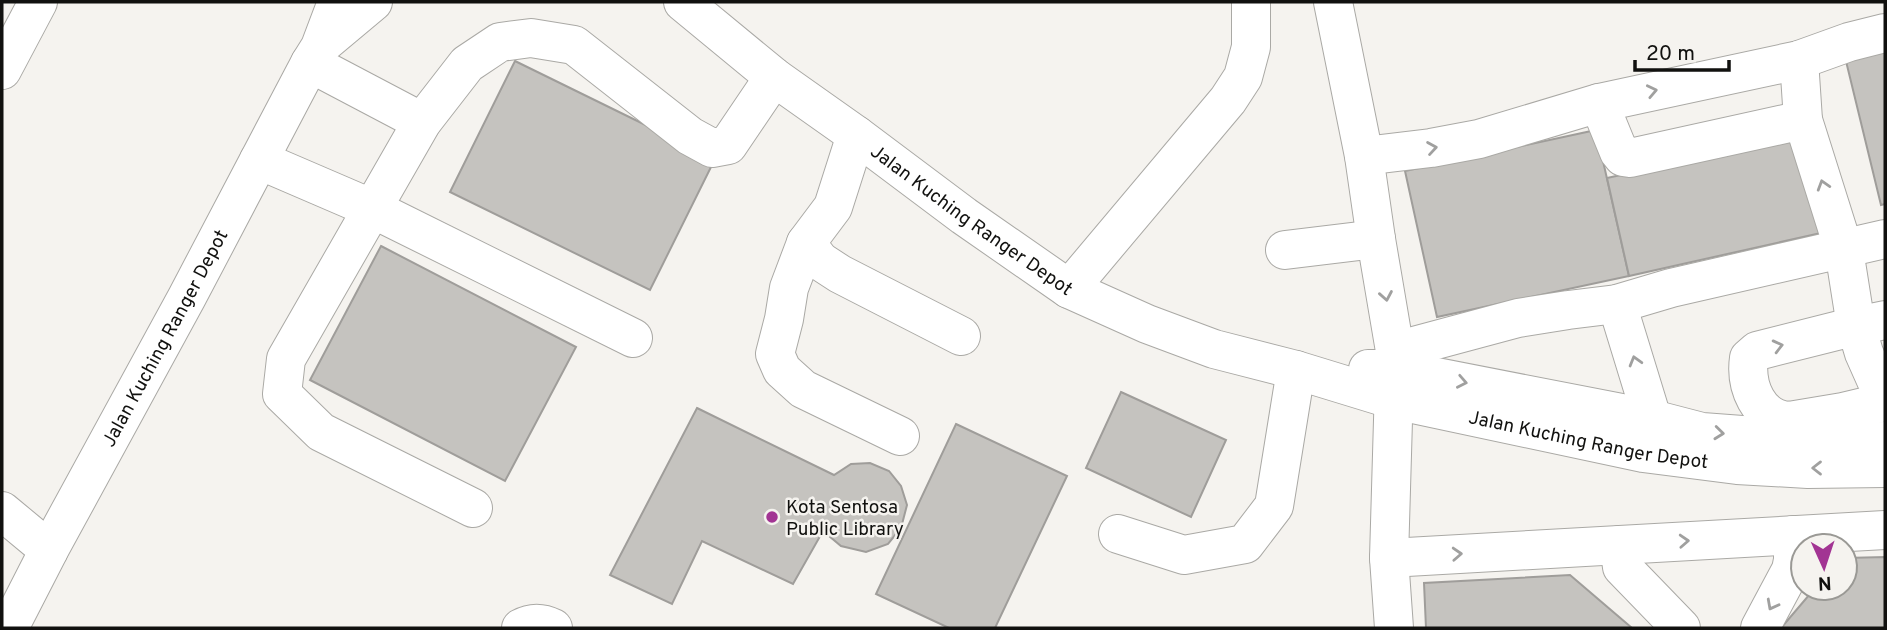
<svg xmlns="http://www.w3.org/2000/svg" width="1887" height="630" font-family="Overpass,sans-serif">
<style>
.building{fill:#c5c3bf;stroke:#9f9d9a;stroke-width:2}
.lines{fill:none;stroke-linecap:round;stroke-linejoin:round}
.minor-casing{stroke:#aaa9a5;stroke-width:40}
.minor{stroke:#fff;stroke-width:38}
.oneway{stroke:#a0a09f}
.poi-dot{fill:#a23493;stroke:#f5f3ef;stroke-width:2.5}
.labels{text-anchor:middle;stroke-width:5;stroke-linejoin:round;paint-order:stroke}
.street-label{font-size:19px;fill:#11110f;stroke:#f5f3ef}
.poi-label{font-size:19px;fill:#11110f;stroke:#f5f3ef;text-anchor:start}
</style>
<rect width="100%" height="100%" fill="#f5f3ef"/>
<g class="building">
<polygon points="1885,47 1885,204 1881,205 1845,57"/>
<polygon points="515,61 715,159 650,290 450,192"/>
<polygon points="1596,130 1629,276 1437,317 1405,171"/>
<polygon points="1799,136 1821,233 1629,276 1607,178"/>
<polygon points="381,246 576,347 505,481 310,380"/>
<polygon points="1121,392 1226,440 1191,517 1086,468"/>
<polygon points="697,408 834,475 851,464 870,463 889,471 901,486 907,505 901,528 888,544 866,552 841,546 823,531 793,584 702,541 672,604 610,575"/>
<polygon points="956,424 1067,476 995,628 949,628 876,594"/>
<polygon points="1885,557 1885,628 1781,628 1815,588 1845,588 1845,558"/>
<polygon points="1570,575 1632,628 1426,628 1424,583"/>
</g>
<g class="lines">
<g class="minor-casing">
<g id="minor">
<path id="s1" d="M683,2L774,77L856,135L964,216L1069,289L1147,324L1214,349L1296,370L1394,400L1643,453L1737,465L1808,469L1885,468"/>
<polyline points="1333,2 1364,156 1376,239 1395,351 1389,558 1394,628"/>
<polyline points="324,43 373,2"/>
<polyline points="1799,60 1803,120 1844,250 1856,326 1864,353 1876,380 1885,389"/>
<polyline points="310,63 422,122"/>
<polyline points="2,70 38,2"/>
<polyline points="1599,103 1619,152 1623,157 1630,158 1803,120"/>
<polyline points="856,135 833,207 806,243 820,261 840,274 961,336"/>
<polyline points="1364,156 1431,148 1479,139 1599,103 1799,60 1849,42 1885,33"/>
<polyline points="259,160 373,209 633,338"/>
<polyline points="806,243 789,288 784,319 775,354 782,370 803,389 900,436"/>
<polyline points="1285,250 1376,239"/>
<polyline points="1069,289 1228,100 1243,77 1251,47 1251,2"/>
<polyline points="1617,304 1659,441"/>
<path d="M1885,320L1856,326L1757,351L1749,358C1745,386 1758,419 1789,421L1843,412L1885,402"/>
<polyline points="1395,351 1518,318 1568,310 1617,304 1671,288 1885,239"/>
<polyline points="1368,369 1395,369 1652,419 1702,432 1837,442 1885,441"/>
<polyline points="473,508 321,432 282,394 286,359 422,122 467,64 500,42 531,38 574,45 690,136 712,148 728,145 774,77"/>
<polyline points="2,511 49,550"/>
<polyline points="1118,534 1184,555 1245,544 1274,506 1296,370"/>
<polyline points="1619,545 1622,567 1681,628"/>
<polyline points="1389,558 1885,530"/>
<path id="s2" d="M9,628L49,550L187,297L310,63L320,47L337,2"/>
<path d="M521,628C532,622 543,623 553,628"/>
<polyline points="1760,628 1791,570 1793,560 1793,535"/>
</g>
</g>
<use href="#minor" class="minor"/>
</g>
<defs><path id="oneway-chevron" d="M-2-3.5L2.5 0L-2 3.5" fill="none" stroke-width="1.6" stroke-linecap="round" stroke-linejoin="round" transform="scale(1.75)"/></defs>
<g class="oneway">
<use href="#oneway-chevron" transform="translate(1652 91) rotate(-12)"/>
<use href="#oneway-chevron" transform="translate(1432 148) rotate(-9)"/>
<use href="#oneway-chevron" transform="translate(1823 185) rotate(-107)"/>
<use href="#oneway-chevron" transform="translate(1386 296) rotate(80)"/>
<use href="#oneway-chevron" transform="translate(1778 346) rotate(-14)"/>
<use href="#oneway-chevron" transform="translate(1635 361) rotate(-106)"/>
<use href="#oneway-chevron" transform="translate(1462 382) rotate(11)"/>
<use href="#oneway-chevron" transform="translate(1719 433) rotate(6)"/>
<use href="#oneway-chevron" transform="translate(1817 468) rotate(-180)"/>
<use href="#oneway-chevron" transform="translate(1684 541) rotate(-3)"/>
<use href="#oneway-chevron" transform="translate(1457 554) rotate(-3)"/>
<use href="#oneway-chevron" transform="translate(1772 605) rotate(118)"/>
</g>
<circle class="poi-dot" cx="772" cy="517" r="7"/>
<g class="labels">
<g class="street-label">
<text dy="7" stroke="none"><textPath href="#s1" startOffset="362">Jalan Kuching Ranger Depot</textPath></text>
<text dy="7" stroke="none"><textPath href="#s2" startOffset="329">Jalan Kuching Ranger Depot</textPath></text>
<text dy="7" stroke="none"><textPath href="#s1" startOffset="1024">Jalan Kuching Ranger Depot</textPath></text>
</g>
<g class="poi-label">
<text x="786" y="513">Kota Sentosa<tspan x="786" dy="22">Public Library</tspan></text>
</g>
</g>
<rect width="1887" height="630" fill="none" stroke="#11110f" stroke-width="7"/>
<g transform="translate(1824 567) rotate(177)"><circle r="33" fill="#f5f3ef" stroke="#9a9995" stroke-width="2"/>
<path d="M0-5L12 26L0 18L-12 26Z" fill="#a23493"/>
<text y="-10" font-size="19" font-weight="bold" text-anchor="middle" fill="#11110f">N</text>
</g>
<path d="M1635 60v10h94v-10" fill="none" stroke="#11110f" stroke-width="3.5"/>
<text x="1646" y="60" font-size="21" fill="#11110f" stroke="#f5f3ef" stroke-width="5" paint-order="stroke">20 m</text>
</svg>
